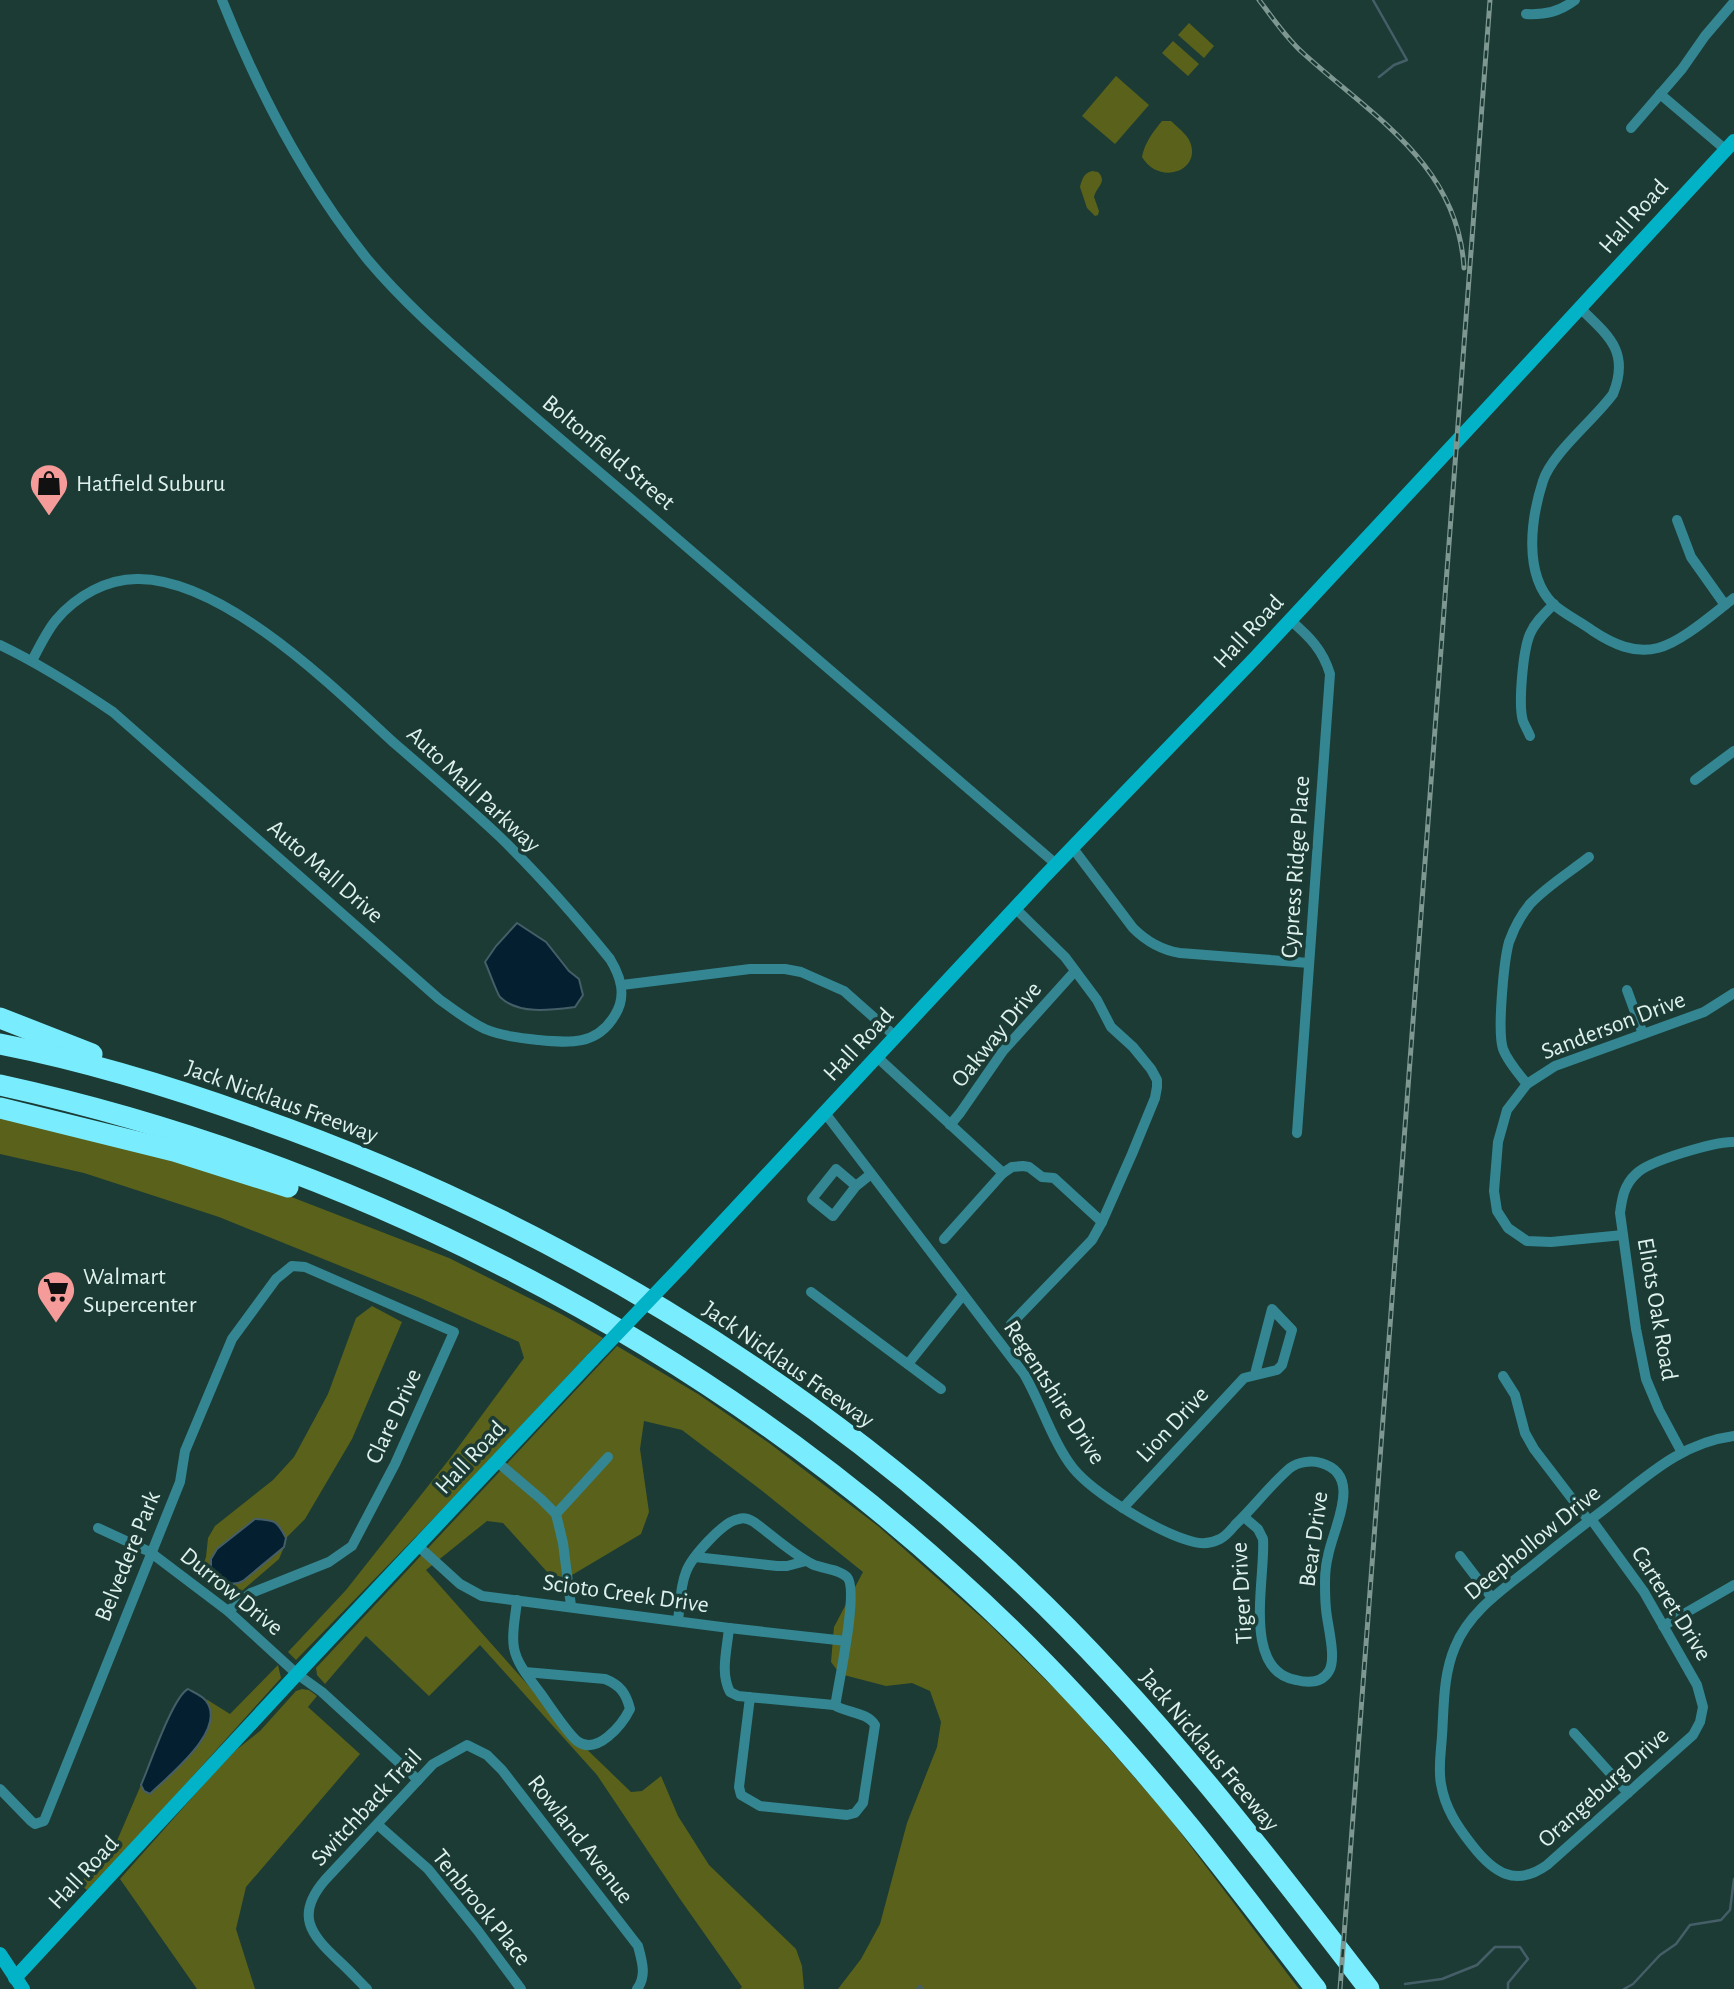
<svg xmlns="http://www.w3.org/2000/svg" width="1734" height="1989" font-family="'Alegreya Sans',sans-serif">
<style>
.green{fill:#5a611a}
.water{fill:#031f30;stroke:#455e68;stroke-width:2}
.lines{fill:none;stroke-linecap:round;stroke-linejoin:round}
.stream{stroke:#455e68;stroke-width:2.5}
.street{stroke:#348692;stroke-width:10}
.secondary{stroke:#02b3c7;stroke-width:14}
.highway{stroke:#79ecfd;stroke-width:21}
.rail-casing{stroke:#7e9791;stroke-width:5}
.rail{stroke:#1b3b34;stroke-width:2.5;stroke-dasharray:8;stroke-linecap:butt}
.secondary-bridge{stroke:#02b3c7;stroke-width:14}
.labels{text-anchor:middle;stroke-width:7;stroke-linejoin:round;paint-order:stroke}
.street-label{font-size:24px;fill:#dff1ec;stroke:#1b3b34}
.poi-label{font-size:24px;fill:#dff1ec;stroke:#1b3b34;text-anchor:start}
</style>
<rect width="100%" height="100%" fill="#1b3b34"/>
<g class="green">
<polygon points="1189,23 1214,46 1204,58 1178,35"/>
<polygon points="1173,41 1199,64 1188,76 1162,53"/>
<polygon points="1116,76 1149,105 1115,144 1082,116"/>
<path d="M1162,121H1171C1177,127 1187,134 1190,142C1202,171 1159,186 1142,157C1145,142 1153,132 1162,121Z"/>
<path d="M1092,171L1098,172C1108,182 1096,187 1094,197L1099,211L1098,215L1095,216L1087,208L1080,187C1082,179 1084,173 1092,171Z"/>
<polygon points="0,1115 214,1167 449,1258 561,1314 603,1338 463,1488 296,1660 288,1652 346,1590 451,1457 524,1358 519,1342 420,1298 219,1217 84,1173 0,1154"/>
<path d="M372,1306L402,1322L352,1439L305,1519L286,1538C277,1520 274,1520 255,1519L217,1549L236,1584L284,1547L279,1559L236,1596L230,1597L200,1573L206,1557L208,1538L215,1526L273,1480L294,1457L328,1394L356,1318Z"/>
<polygon points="617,1346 698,1394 769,1443 878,1526 988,1623 1068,1702 1164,1811 1299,1989 838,1989 861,1959 880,1924 907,1823 937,1747 941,1722 930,1691 912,1683 886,1686 840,1674 831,1662 834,1627 863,1572 761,1490 682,1430 644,1421 640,1449 649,1512 641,1534 567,1578 549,1574 503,1523 487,1521 426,1570 574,1737 631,1792 642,1791 661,1776 678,1816 709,1865 796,1949 802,1966 804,1989 740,1989 742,1987 680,1899 597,1775 480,1645 429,1696 366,1636 325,1684 317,1675 316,1668"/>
<polygon points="278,1665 281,1678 139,1836 87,1890 79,1884 116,1843 141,1785 144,1791 210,1710 206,1699 230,1714"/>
<polygon points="302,1689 309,1690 317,1696 308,1707 360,1754 246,1887 236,1929 255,1989 197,1989 120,1879 205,1783 236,1750 260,1731 296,1691"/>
</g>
<g class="water">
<path d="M517,923L546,942L569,971L579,979L583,995L575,1007C552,1010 518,1015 500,997C497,994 488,968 485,962L496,946Z"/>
<path d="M255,1519C274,1520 277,1520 286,1538L284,1547L243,1581C230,1588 221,1580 211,1571V1559L217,1549Z"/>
<path d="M188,1689C193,1692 203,1696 206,1701C228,1730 168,1776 150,1794L144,1791L141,1785C149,1767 173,1696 188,1689Z"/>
</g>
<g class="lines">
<g class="stream">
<polyline points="1373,0 1407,60 1394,65 1379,77"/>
<polyline points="1405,1984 1442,1979 1477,1965 1495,1947 1520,1947 1528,1959 1508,1983 1508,1989"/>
<polyline points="917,1989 920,1986 923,1989"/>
<polyline points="1624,1989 1633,1984 1660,1955 1676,1944 1690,1925 1721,1920 1730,1910 1734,1879"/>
</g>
<g class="street">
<path d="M222,0C259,93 305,182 368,260C405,304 448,341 491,379C549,430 608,479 667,530C797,642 927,753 1056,864"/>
<path d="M1526,14C1545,15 1559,12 1575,0"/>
<polyline points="1660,94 1726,150"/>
<polyline points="1631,128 1682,69 1705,36 1734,2"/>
<path d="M1580,308C1609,336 1630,352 1613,394C1594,420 1552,453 1543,481C1531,518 1523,574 1553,604C1564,614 1581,622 1593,631C1613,644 1634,654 1658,648C1682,642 1714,613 1734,598"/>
<polyline points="1677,520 1691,557 1725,605"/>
<path d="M1290,620C1309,636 1323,650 1330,674L1297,1133"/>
<path d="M0,645C40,664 76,687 113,712L439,999C454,1010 468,1021 485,1029C502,1036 520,1038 538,1040C569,1043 597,1046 615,1015C627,996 621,977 610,959C576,917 539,875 500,837C465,804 429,773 393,742C332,686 225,580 139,579C108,578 76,596 56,620C47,631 39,647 32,661"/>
<path d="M1530,736C1528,731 1525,726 1523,721C1518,705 1523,650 1530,634C1535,622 1545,613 1554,604"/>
<polyline points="1695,780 1734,751"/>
<path d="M1072,847L1133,928C1147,942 1161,950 1180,953L1309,963"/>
<polyline points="622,985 750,969 785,969 801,972 844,991 896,1037"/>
<polyline points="1627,990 1643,1034"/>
<polyline points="877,1057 1003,1173"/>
<path d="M1527,1084C1518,1073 1508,1062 1503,1049C1497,1031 1504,960 1509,942C1514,928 1521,915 1530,904C1547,886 1570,872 1589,857"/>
<path d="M825,1113L1024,1374C1041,1403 1053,1443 1073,1468C1094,1494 1161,1534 1194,1542C1202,1544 1212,1543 1220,1539C1226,1536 1231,1530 1235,1525C1254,1507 1270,1485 1290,1468C1298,1462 1311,1460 1321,1463C1364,1475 1333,1528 1328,1556C1326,1564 1325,1574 1325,1582C1325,1591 1325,1600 1326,1609C1327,1624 1337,1658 1329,1671C1322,1683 1308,1683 1296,1680C1241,1671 1266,1576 1263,1539L1258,1529L1244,1517"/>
<polyline points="950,1125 960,1113 1003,1051 1075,971"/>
<polyline points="856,1186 836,1169 812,1199 833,1216 856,1186 871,1174"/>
<polyline points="1623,1235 1551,1242 1527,1241 1508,1228 1497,1211 1494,1191 1498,1142 1507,1110 1527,1084 1555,1066 1704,1012 1734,993"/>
<polyline points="944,1239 1003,1173 1012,1167 1023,1166 1029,1167 1042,1177 1054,1178 1102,1222"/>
<polyline points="811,1292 941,1389"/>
<polyline points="1011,1324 1092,1240 1102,1222 1132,1154 1155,1098 1157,1087 1157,1080 1151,1069 1133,1047 1111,1027 1097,1000 1065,957 1015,908"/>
<polyline points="908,1364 963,1295"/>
<polyline points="1503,1376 1515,1395 1525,1433 1534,1449 1589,1521"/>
<path d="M1681,1451L1659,1410L1646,1379L1636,1329L1620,1213C1622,1198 1624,1185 1636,1174C1648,1161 1716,1141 1734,1142"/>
<polyline points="496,1461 541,1499 556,1514"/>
<polyline points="1123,1508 1244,1378 1277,1370 1282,1365 1292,1330 1272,1309 1255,1374"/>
<path d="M1591,1519L1644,1592L1697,1685L1703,1707L1700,1722L1693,1735L1547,1865C1515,1888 1493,1872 1472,1845C1457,1826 1445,1808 1441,1784C1438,1768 1441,1752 1442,1736C1444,1706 1443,1675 1455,1647C1469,1612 1502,1590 1531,1567C1554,1548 1578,1529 1602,1511C1644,1479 1679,1443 1734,1436"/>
<polyline points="98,1528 150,1552 228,1611 297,1674 322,1692 418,1780"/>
<polyline points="417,1545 460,1584 482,1596 729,1628 846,1641"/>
<polyline points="1460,1556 1492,1598"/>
<polyline points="695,1557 777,1566 787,1566 806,1561"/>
<path d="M517,1600C516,1615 511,1633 514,1648C517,1665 531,1680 541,1694C548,1704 568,1734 577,1741C597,1756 622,1725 630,1709C626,1693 620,1685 605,1679L525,1672"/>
<polyline points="571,1606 563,1543 556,1514 608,1457"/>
<path d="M678,1621C680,1605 680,1587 686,1572C691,1558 723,1521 739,1519C744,1517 749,1519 754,1522C773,1536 791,1553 812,1564C822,1569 839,1569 847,1577C859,1589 839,1681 836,1701L834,1705"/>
<polyline points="1663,1626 1734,1585"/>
<path d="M729,1628C727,1650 720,1673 730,1692L738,1696L834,1705C847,1713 867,1712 875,1725L863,1803L855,1813L847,1815L760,1806L741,1795L739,1787L750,1697"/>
<polyline points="1574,1733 1628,1793"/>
<polyline points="0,1789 31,1821 35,1824 44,1821 180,1482 185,1451 232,1339 276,1279 292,1266 305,1267 454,1332 395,1464 352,1546 329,1562 251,1593 228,1611"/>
<polyline points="378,1825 428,1869 478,1931 521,1989"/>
<path d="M367,1989C358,1980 349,1970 339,1961C310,1934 295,1915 325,1880L433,1764L467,1745L487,1755L502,1770L638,1946C642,1961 647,1976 637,1989"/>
</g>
<g class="secondary">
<polyline points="680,1268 1043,878 1255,658 1483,413 1734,141"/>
<polyline points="0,1954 23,1989"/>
<polyline points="15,1978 297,1674 592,1360"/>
</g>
<g class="highway">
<polyline points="0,1018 92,1054"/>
<path d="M0,1044C87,1061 172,1087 255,1117C540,1217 806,1376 1025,1586C1153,1708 1261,1848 1369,1989"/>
<path d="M0,1085C348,1161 690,1336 954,1576C1038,1651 1119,1740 1190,1827C1233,1880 1274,1935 1316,1989"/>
<polyline points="0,1108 174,1151 288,1187"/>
</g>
<g class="rail-casing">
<g id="rail">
<path d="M1259,0C1273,18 1286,38 1303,53C1372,116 1458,164 1464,268"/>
<polyline points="1340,1989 1490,0"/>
</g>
</g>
<use href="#rail" class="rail"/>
<polyline class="secondary-bridge" points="592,1360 680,1268"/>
</g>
<defs>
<g id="shop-pin" transform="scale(2.0125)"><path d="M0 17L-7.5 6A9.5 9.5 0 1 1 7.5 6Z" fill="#f59b9a" stroke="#1b3b34"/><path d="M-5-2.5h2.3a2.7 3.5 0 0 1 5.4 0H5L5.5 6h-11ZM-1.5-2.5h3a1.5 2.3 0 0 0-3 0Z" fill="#111"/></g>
<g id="supermarket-pin" transform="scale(2.0125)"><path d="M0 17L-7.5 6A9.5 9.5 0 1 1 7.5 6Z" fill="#f59b9a" stroke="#1b3b34"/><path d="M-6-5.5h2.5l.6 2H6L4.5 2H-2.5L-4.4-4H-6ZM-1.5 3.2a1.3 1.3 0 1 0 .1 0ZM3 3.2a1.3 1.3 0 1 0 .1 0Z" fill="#111"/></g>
</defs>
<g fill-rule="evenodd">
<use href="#shop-pin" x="49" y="483"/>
<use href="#supermarket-pin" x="56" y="1290"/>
</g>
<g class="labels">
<g class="street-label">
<text transform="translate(1633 216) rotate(-48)" y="8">Hall Road</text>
<text transform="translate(609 452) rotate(40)" y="8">Boltonfield Street</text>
<text transform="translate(1248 631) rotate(-47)" y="8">Hall Road</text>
<text transform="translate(474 789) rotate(43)" y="8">Auto Mall Parkway</text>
<text transform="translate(1295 867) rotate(-86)" y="8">Cypress Ridge Place</text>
<text transform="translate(326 871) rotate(41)" y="8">Auto Mall Drive</text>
<text transform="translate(1613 1025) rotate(-21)" y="8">Sanderson Drive</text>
<text transform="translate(996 1034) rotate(-51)" y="8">Oakway Drive</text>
<text transform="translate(858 1044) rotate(-47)" y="8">Hall Road</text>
<text transform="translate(282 1101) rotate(20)" y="8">Jack Nicklaus Freeway</text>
<text transform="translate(1658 1309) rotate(80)" y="8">Eliots Oak Road</text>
<text transform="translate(789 1364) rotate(35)" y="8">Jack Nicklaus Freeway</text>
<text transform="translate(1055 1392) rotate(57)" y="8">Regentshire Drive</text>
<text transform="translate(393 1416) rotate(-65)" y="8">Clare Drive</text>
<text transform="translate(1172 1424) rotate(-47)" y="8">Lion Drive</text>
<text transform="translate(470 1457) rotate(-47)" y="8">Hall Road</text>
<text transform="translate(1313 1539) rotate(-82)" y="8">Bear Drive</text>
<text transform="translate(1532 1542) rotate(-39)" y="8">Deephollow Drive</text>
<text transform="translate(127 1556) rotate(-68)" y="8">Belvedere Park</text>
<text transform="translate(232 1591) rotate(39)" y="8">Durrow Drive</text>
<text transform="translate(626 1593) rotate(8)" y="8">Scioto Creek Drive</text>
<text transform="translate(1241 1593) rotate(-93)" y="8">Tiger Drive</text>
<text transform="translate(1672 1603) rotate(58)" y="8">Carteret Drive</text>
<text transform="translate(1210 1750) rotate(50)" y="8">Jack Nicklaus Freeway</text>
<text transform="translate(1603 1787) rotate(-42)" y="8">Orangeburg Drive</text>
<text transform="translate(366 1807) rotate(-47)" y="8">Switchback Trail</text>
<text transform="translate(581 1839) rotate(52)" y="8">Rowland Avenue</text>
<text transform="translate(83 1872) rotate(-47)" y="8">Hall Road</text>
<text transform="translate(482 1907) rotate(51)" y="8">Tenbrook Place</text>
</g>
<g class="poi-label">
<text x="76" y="491">Hatfield Suburu</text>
<text x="83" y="1284">Walmart<tspan x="83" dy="28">Supercenter</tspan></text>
</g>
</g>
</svg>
